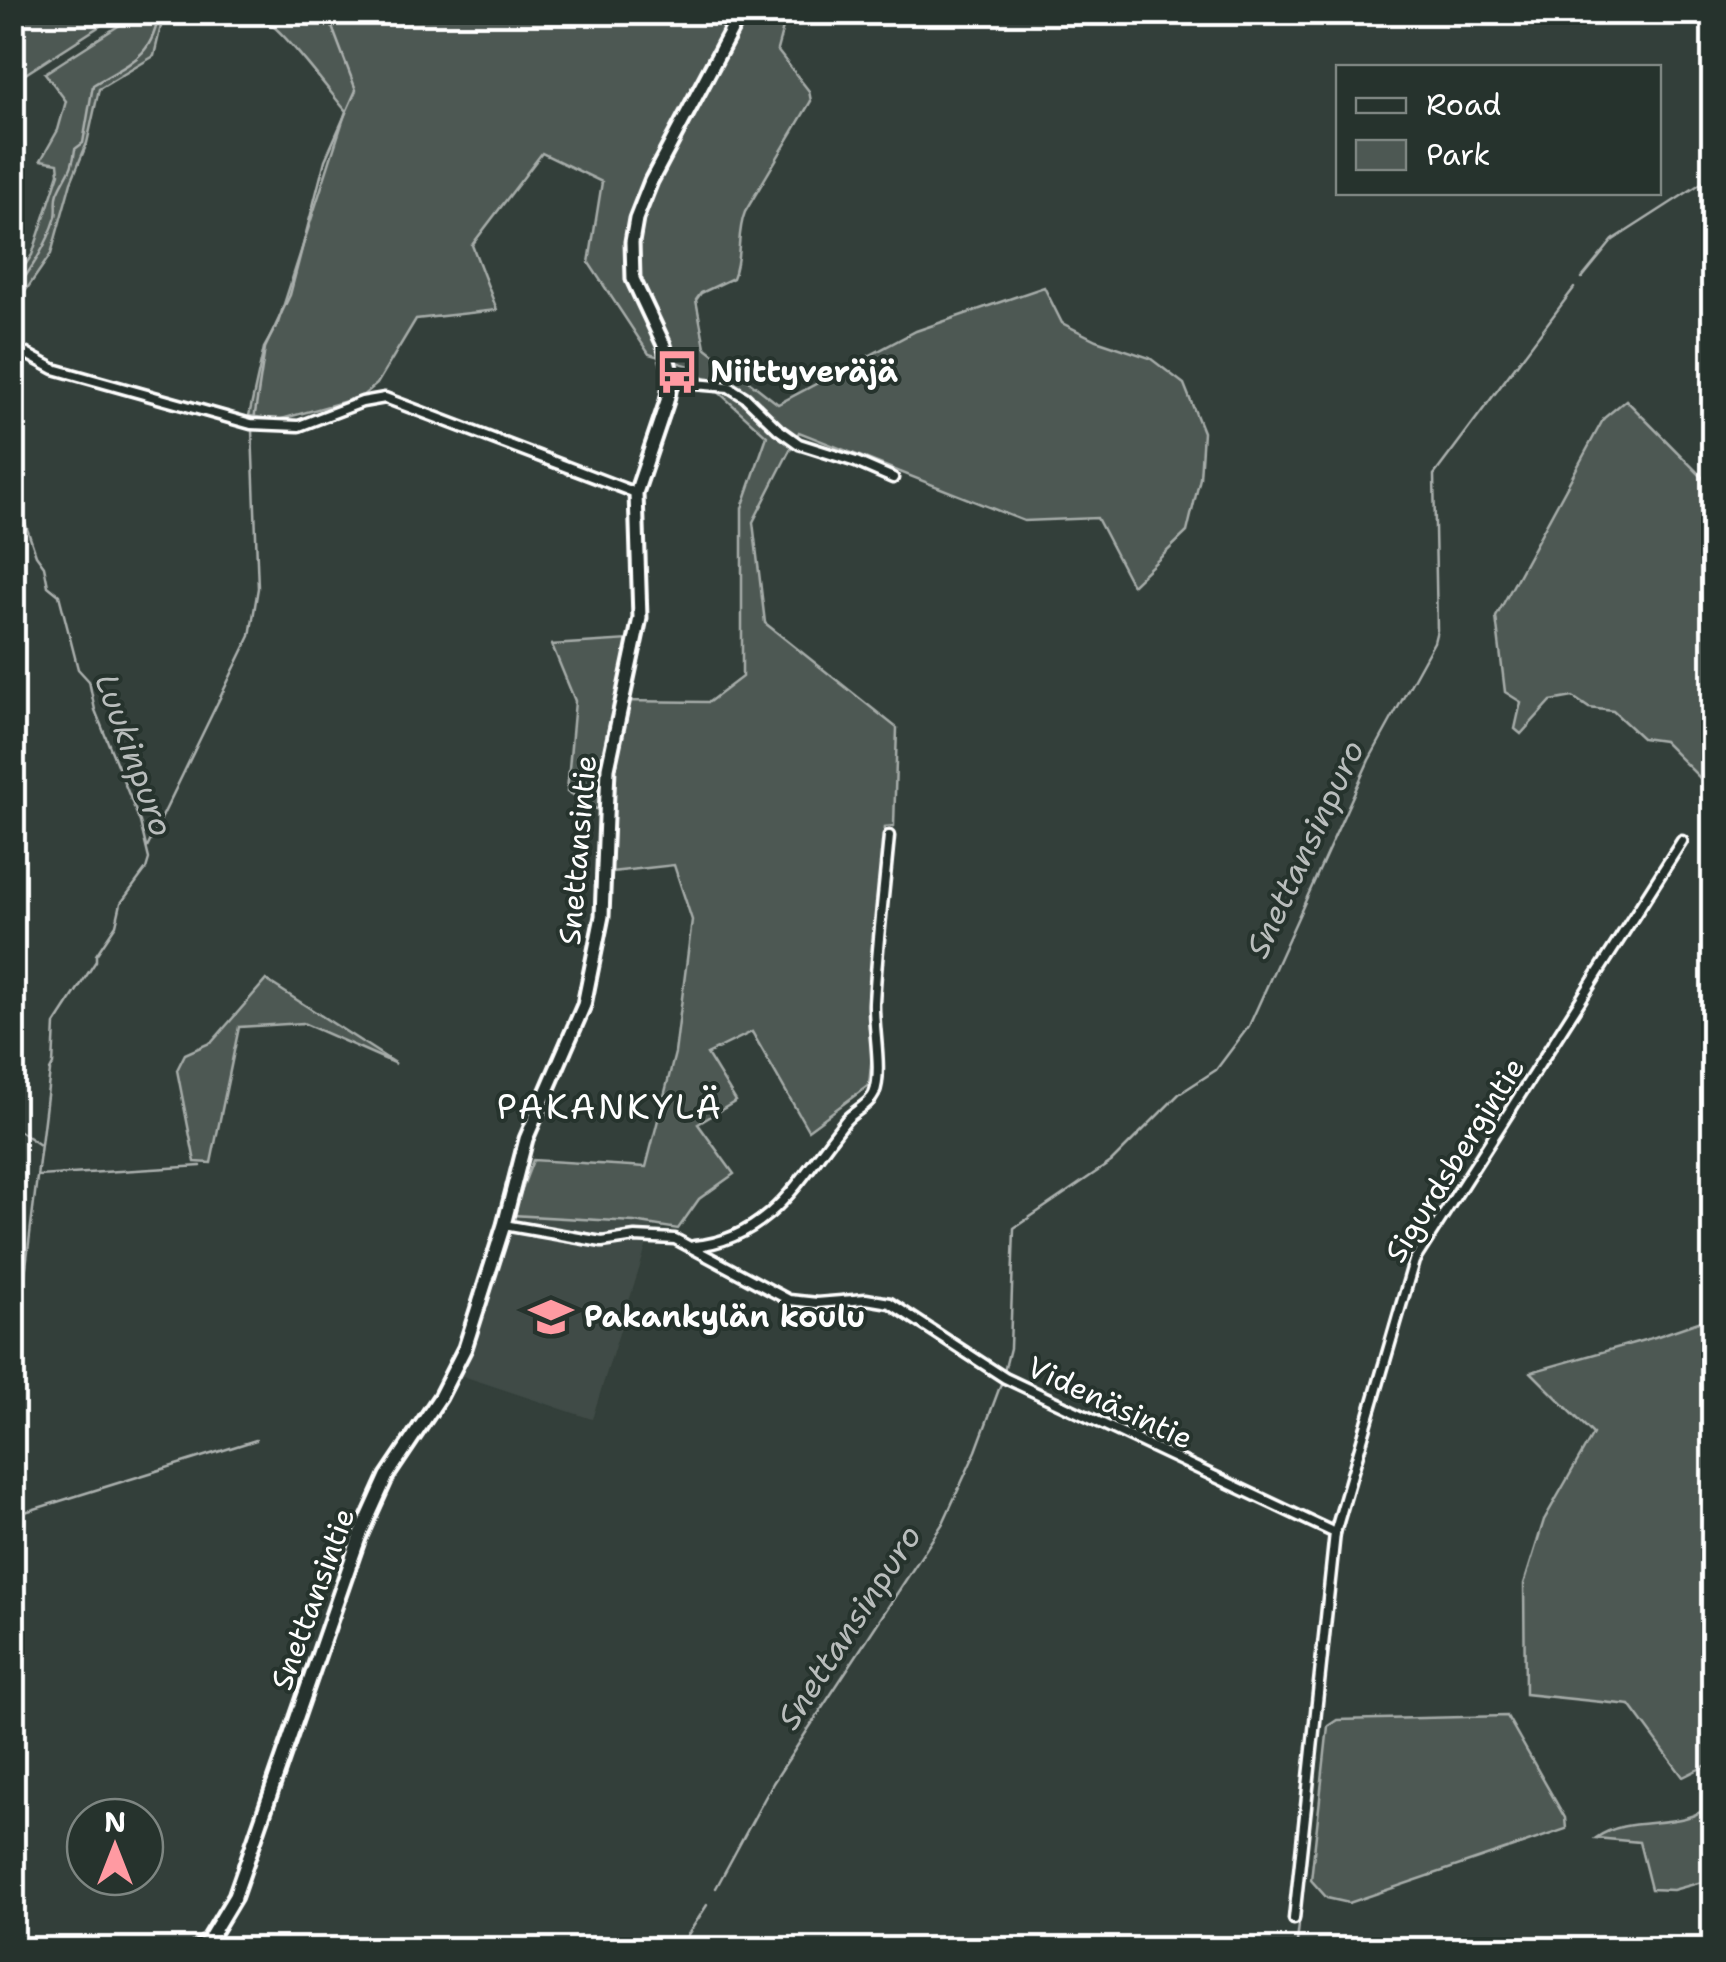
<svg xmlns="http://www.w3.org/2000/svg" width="1726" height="1962" font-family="'Shantell Sans',sans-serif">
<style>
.built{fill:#404c47}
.green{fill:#4d5853;stroke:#a6aca9;stroke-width:2.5}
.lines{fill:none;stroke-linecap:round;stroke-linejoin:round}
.stream{stroke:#abb0ae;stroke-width:2.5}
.street-casing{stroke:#fff;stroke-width:15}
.secondary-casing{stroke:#fff;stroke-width:19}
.street{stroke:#26332d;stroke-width:8}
.secondary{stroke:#26332d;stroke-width:11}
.labels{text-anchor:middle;stroke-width:8;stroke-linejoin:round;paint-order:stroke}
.poi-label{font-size:30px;font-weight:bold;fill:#fff;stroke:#26332d;text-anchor:start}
.street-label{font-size:30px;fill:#fff;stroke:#26332d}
.water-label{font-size:32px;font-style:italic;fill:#b9bdbc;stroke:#26332d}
.quarter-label{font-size:35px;letter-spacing:2.5px;fill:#fff;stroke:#26332d}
</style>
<rect width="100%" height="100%" fill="#333f3a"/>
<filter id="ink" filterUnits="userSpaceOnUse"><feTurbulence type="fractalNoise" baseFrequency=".01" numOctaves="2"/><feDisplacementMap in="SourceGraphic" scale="20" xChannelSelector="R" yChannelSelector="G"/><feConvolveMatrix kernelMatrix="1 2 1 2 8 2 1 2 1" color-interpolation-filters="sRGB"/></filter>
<g filter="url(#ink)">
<polygon class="built" points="512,1215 653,1225 592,1419 460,1375"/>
<g class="green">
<polygon points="13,12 120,12 120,13 13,82"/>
<polygon points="140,12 164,13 154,56 99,89 87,143 71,182 51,254 13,309 13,283 32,255 59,173 58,163 41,160 58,130 66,101 45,73"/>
<path d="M217,13H787L777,50L809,91L811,101L745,212C736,234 742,257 733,278L701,293L696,300L705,347L778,404L916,331L1044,287L1062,323L1096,340L1150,358L1184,384L1203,432L1200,478L1187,532L1132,585L1097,518L1024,521L799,432L753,522L765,623L897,728L894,826L885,827L870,1014L872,1055L869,1085L808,1130L752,1032L707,1054L736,1101L698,1124L734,1174L699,1199L678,1229L634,1222L512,1215L533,1160L646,1167L675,1053L692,920L674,865L611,872L612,819L567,791L575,701L552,645L629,640L617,701L709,702L742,677V508L767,436L690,366L649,354L589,263L602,182L542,153L472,245L497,310L416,319L377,384L361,397L278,420L249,416L264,348L278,323L346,111C333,96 284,31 271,25C252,15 238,26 217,13Z"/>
<polygon points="1626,400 1713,488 1713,803 1705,794 1706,784 1663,741 1642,738 1613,711 1589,708 1573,697 1551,701 1521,734 1515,729 1521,702 1505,692 1496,617 1604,418"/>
<polygon points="266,980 396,1064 303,1023 239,1027 211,1163 195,1162 177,1070 185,1054 212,1042"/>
<polygon points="1713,1317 1713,1762 1683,1777 1630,1705 1525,1694 1524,1584 1544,1520 1593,1434 1531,1372 1655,1337"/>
<polygon points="1507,1716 1565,1818 1566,1829 1349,1903 1327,1898 1311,1880 1328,1726 1337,1720"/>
<path d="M1713,1803V1879L1673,1890L1651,1889L1639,1842L1596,1838C1631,1813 1682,1833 1713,1803Z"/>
</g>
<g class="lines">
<g class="stream">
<polyline points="1582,278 1613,240 1714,175"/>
<path d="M12,295C30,271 47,246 56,217C58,208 55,201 58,193C66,174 73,171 75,149L83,143L93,85C129,63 153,58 159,12"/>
<polyline points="254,420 265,348 290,295 325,160 356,90 331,24 330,12"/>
<polyline points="12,491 13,500 22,514 36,555 44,566 48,586 59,595 78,669 89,681 95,710 140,822 149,859 146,869 121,903 116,925 96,955 96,961 55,1024 53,1065 50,1071 12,1381"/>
<polyline points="147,848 250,636 258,588 252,430"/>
<polyline points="12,1126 40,1145"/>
<polyline points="38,1176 201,1166"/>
<polyline points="1004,1372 1010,1348 1014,1228 1111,1162 1179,1094 1216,1070 1249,1026 1369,760 1434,642 1437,630 1434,475 1574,288"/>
<polyline points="12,1516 256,1440"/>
<polyline points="716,1888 773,1783 943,1523 976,1451 1002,1381"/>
<polyline points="678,1950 707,1905"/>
<polyline points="1296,1950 1299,1925"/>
</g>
<g class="street-casing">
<g id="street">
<polyline points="12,346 54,369 251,424 299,426 362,402 385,398 636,493"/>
<polyline points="671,382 729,387 745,397 778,429 799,444 856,462 893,478"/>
<polyline points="504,1225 602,1242 635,1237 675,1239 789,1300 817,1303 866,1299 890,1303 1005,1378 1335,1533 1294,1919"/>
<path d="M694,1246C772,1239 802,1174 846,1120C854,1111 869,1105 874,1094C883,1073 873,1027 874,1003C877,947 884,891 889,836"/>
<polyline points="1335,1533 1414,1261 1682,841"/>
</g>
</g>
<g class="secondary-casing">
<polyline id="secondary" points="195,1950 208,1941 235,1896 359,1538 387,1476 440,1397 465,1348 504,1225 526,1139 584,1005 602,916 608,768 640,618 636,493 667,401 672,376 664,345 633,279 632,242 636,219 651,181 741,12"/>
</g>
<use href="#street" class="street"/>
<use href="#secondary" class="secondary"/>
</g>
</g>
<defs>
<g id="bus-bare" transform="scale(3.45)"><path d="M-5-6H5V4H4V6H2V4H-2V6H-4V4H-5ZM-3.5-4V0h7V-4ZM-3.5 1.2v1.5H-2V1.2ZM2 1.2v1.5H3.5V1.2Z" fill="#ff9aa2" stroke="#26332d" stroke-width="2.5" paint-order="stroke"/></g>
<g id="school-bare" transform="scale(3.45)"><path d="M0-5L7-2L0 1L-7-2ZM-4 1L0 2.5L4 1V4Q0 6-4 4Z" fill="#ff9aa2" stroke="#26332d" stroke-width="2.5" paint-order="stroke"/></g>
</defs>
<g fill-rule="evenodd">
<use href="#bus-bare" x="677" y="372"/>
<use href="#school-bare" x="551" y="1317"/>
</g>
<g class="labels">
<g class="poi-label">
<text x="710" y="382">Niittyveräjä</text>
<text x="584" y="1327">Pakankylän koulu</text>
</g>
<g class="street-label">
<text transform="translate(578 850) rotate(-85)" y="10">Snettansintie</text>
<text transform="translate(1455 1160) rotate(-58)" y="10">Sigurdsbergintie</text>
<text transform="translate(1110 1403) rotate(25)" y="10">Videnäsintie</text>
<text transform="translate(313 1599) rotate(-70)" y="10">Snettansintie</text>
</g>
<g class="water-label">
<text transform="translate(134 755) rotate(70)" y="11">Luukinpuro</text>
<text transform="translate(1305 849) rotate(-65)" y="11">Snettansinpuro</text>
<text transform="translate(849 1627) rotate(-57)" y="11">Snettansinpuro</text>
</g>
<g class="quarter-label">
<text x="610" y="1119">PAKANKYLÄ</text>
</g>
</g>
<rect width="1726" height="1962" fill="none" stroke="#26332d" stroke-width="50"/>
<rect x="25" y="25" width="1676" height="1912" fill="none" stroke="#fff" stroke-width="4" filter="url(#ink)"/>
<rect x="1336" y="65" width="325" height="130" fill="#26332d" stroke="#7d8581" stroke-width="2.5"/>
<rect x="1356" y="98" width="50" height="15" fill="#26332d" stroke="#7d8581" stroke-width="2.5"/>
<text x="1426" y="115" font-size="30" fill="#ffffff">Road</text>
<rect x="1356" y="140" width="50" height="30" fill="#4d5853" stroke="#7d8581" stroke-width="2.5"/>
<text x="1426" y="165" font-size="30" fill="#ffffff">Park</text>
<g transform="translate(115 1847)"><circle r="48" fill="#26332d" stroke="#7d8581" stroke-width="2.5"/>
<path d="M0-8L18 38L0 25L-18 38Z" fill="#ff9aa2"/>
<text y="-15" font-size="28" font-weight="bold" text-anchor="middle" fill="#ffffff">N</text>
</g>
</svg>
